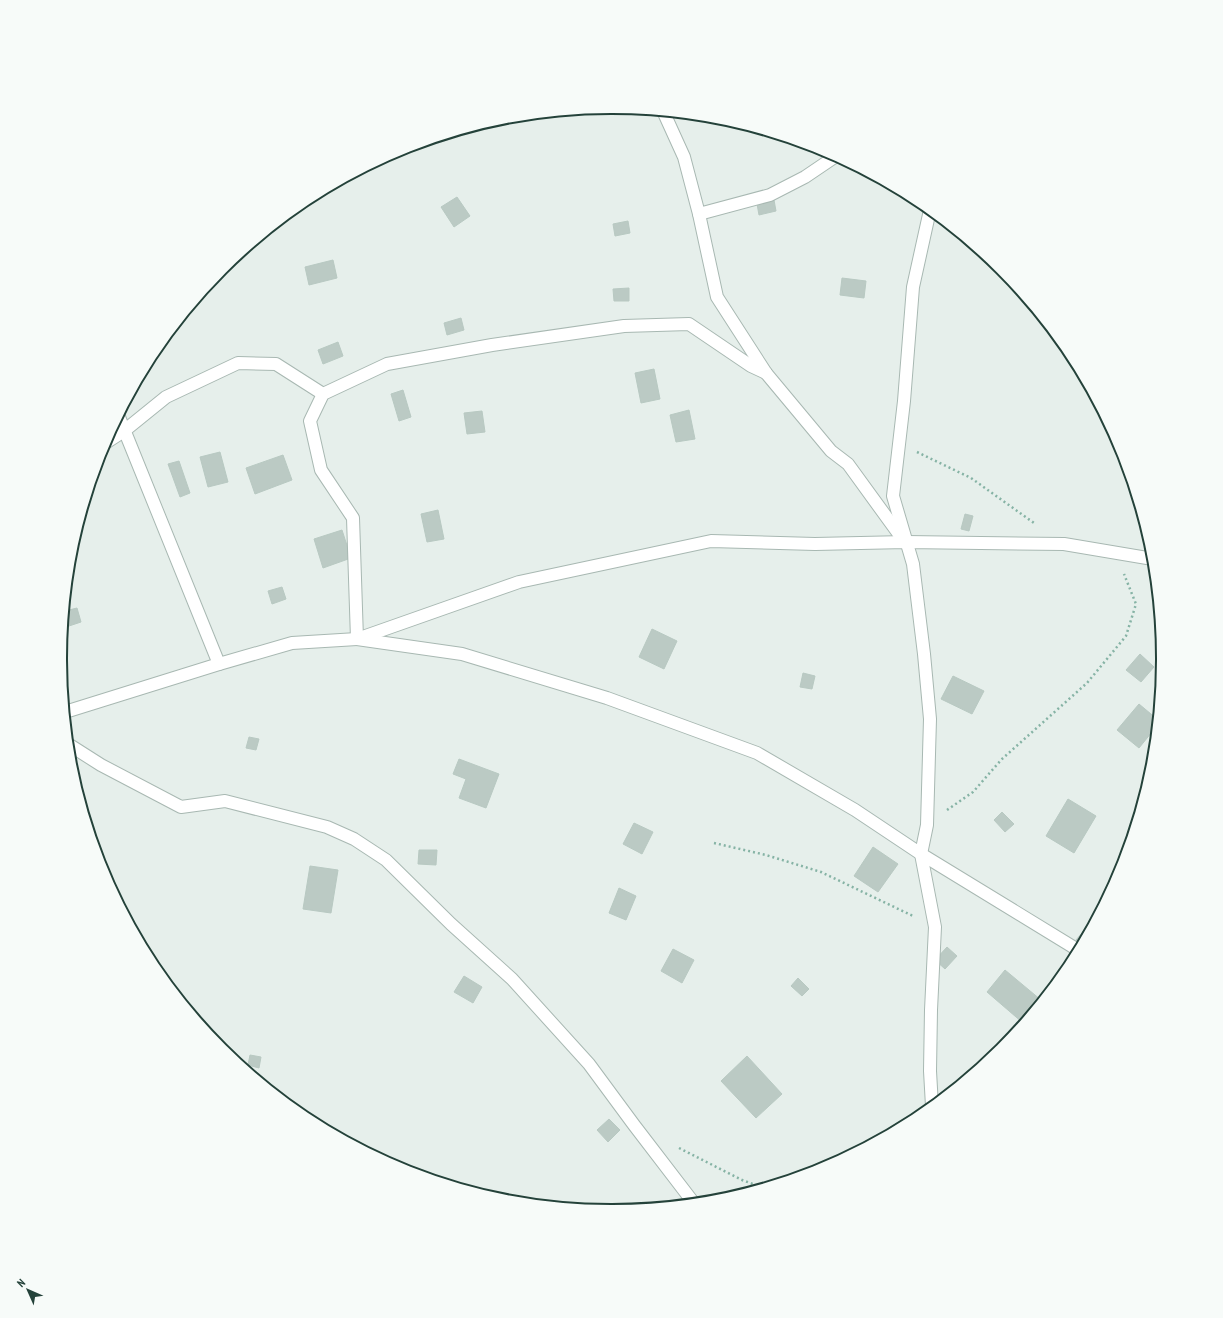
<svg xmlns="http://www.w3.org/2000/svg" width="1223" height="1318" font-family="'PT Sans Narrow',sans-serif">
<style>
.building{fill:#bbcac4;stroke:#b8c9c2}
.lines{fill:none;stroke-linecap:round;stroke-linejoin:round}
.minor-casing{stroke:#a8b8b2;stroke-width:14}
.tertiary-casing{stroke:#a8b8b2;stroke-width:14}
.path{stroke:#86b3a5;stroke-width:2.5;stroke-dasharray:2 3;stroke-linecap:butt}
.minor{stroke:#fff;stroke-width:12}
.tertiary{stroke:#fff;stroke-width:12}
.rim{fill:none;stroke:#24423a;stroke-width:2}
</style>
<rect width="100%" height="100%" fill="#e6efeb"/>
<g class="building">
<polygon points="457,197 470,216 454,227 441,207"/>
<polygon points="774,200 776,211 759,215 757,204"/>
<polygon points="628,221 630,233 615,236 613,224"/>
<polygon points="333,260 337,278 309,285 305,267"/>
<polygon points="842,278 866,281 864,298 840,295"/>
<polygon points="629,288 629,301 614,301 613,289"/>
<polygon points="461,318 464,330 447,335 444,323"/>
<polygon points="338,342 343,356 323,364 318,350"/>
<polygon points="654,369 660,399 641,403 635,373"/>
<polygon points="403,390 411,417 399,421 391,394"/>
<polygon points="689,410 695,439 676,442 670,415"/>
<polygon points="482,411 485,432 467,434 464,413"/>
<polygon points="220,452 228,482 208,487 200,457"/>
<polygon points="283,455 292,480 255,494 246,468"/>
<polygon points="179,461 190,493 180,497 168,464"/>
<polygon points="438,510 444,539 427,542 421,514"/>
<polygon points="965,514 973,516 969,531 961,529"/>
<polygon points="342,530 351,558 323,568 314,539"/>
<polygon points="282,587 286,599 272,604 268,591"/>
<polygon points="77,608 81,622 63,628 65,611"/>
<polygon points="652,629 677,641 664,669 639,657"/>
<polygon points="1140,654 1154,667 1141,682 1126,670"/>
<polygon points="803,673 815,676 812,689 800,687"/>
<polygon points="953,676 984,691 972,714 941,699"/>
<polygon points="1139,704 1157,719 1156,727 1139,748 1117,730"/>
<polygon points="249,737 259,739 256,750 246,748"/>
<polygon points="459,759 499,774 486,808 459,798 466,779 453,774"/>
<polygon points="1068,799 1096,816 1074,853 1046,836"/>
<polygon points="1002,812 1014,824 1005,832 994,820"/>
<polygon points="634,823 653,832 642,854 623,844"/>
<polygon points="873,847 898,864 878,892 854,876"/>
<polygon points="419,850 437,850 436,865 418,864"/>
<polygon points="310,866 338,870 331,913 303,909"/>
<polygon points="619,888 636,896 626,920 609,913"/>
<polygon points="1087,927 1089,929 1081,945 1076,940"/>
<polygon points="947,947 957,956 945,969 935,960"/>
<polygon points="673,949 694,960 682,983 661,971"/>
<polygon points="1005,970 1041,1000 1023,1023 987,992"/>
<polygon points="464,976 482,987 473,1003 454,992"/>
<polygon points="798,978 809,989 802,996 791,986"/>
<polygon points="250,1055 261,1057 259,1068 248,1065"/>
<polygon points="747,1056 782,1094 756,1118 721,1081"/>
<polygon points="609,1119 620,1130 608,1142 597,1130"/>
</g>
<g class="lines">
<g class="minor-casing">
<g id="minor">
<polyline points="664,113 684,157 699,214 717,297 766,373 831,451 848,464 901,537"/>
<polyline points="930,210 913,287 904,401 893,496 913,564 924,654 930,719 927,825 921,854 935,927 931,1010 930,1071 932,1106"/>
<polyline points="699,214 770,195 805,177 836,156"/>
<polyline points="766,373 751,366 689,324 624,326 492,345 387,364 323,394 310,421 321,470 353,518 357,639 462,654 607,698 757,753 855,810 921,854 1078,950"/>
<polyline points="119,417 219,664"/>
<polyline points="104,444 124,431 166,397 238,363 276,364 323,394"/>
<polyline points="68,744 101,765 181,807 225,801 327,827 354,839 386,860 451,924 512,979 589,1064 634,1125 693,1202"/>
</g>
</g>
<g class="tertiary-casing">
<polyline id="tertiary" points="65,712 219,664 292,643 357,639 519,582 711,541 815,544 906,542 1064,544 1153,559"/>
</g>
<g class="path">
<polyline points="917,452 971,478 1034,523"/>
<polyline points="947,810 973,792 1002,759 1087,683 1126,636 1136,604 1124,574"/>
<polyline points="714,843 766,855 821,872 913,916"/>
<polyline points="679,1148 742,1180 761,1187"/>
</g>
<use href="#minor" class="minor"/>
<use href="#tertiary" class="tertiary"/>
</g>
<path d="M0 0H1223V1318H0ZM611 114H612A544 544 0 0 1 1156 658V660A544 544 0 0 1 612 1204H611A544 544 0 0 1 67 660V658A544 544 0 0 1 611 114Z" fill="#f7fbf9" fill-rule="evenodd"/>
<path class="rim" d="M611 114H612A544 544 0 0 1 1156 658V660A544 544 0 0 1 612 1204H611A544 544 0 0 1 67 660V658A544 544 0 0 1 611 114Z"/>
<g transform="translate(28 1290) rotate(315)" stroke="#f7fbf9" stroke-width="3" paint-order="stroke">
<path d="M0-3L7 15L0 10L-7 15Z" fill="#24423a"/>
<text y="-6" font-size="11" font-weight="bold" text-anchor="middle" fill="#24423a">N</text>
</g>
</svg>
